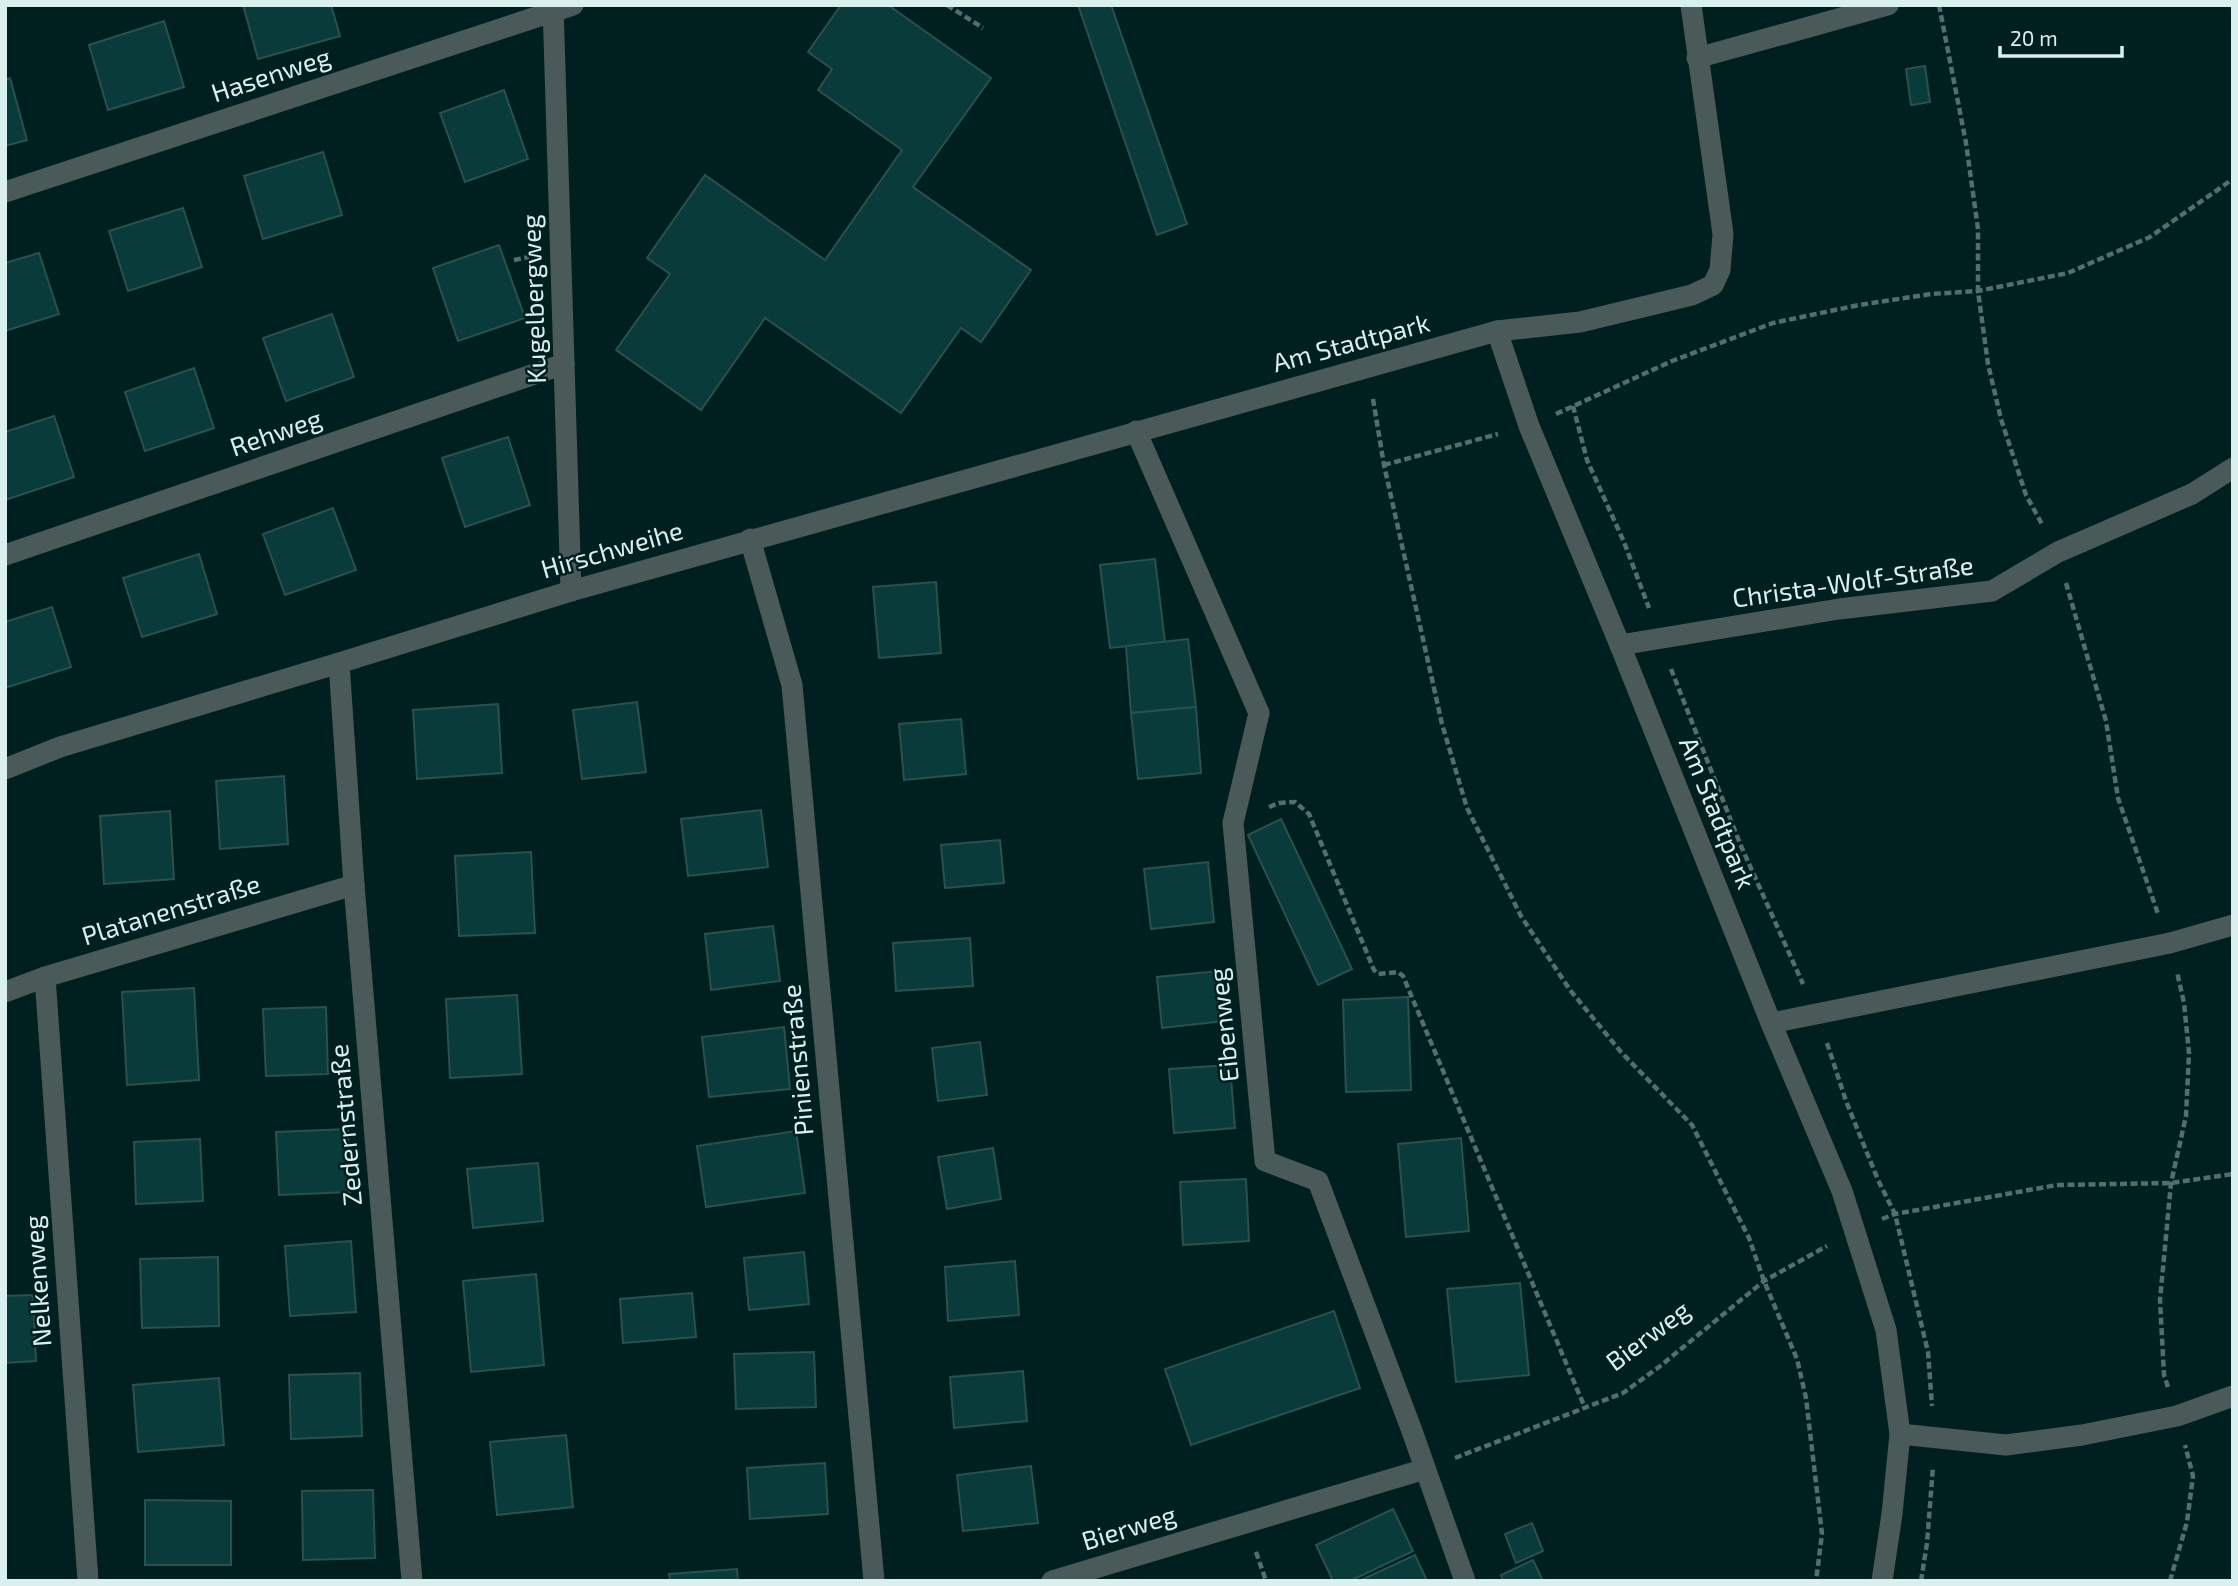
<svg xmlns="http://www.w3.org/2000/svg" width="2238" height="1586" font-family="'Exo 2',sans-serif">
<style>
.building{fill:#083b3a;stroke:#285150;stroke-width:2}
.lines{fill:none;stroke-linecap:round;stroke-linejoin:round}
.path{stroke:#526e6e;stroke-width:4.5;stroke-dasharray:7 3.5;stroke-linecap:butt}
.minor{stroke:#495a59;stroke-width:21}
.labels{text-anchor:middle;stroke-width:5;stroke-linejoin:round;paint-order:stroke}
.street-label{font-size:26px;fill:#daf0ef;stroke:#002020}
</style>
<rect width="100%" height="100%" fill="#002020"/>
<g class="building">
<polygon points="243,5 331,5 340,36 258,59"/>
<polygon points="841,5 888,5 991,78 913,187 1031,270 981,342 961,328 901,413 765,318 701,410 616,350 670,274 647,258 705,175 825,260 902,150 818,90 832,69 808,52"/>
<polygon points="1078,5 1111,5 1187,224 1157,235"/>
<polygon points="164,21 184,87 108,110 89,45"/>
<polygon points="1925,66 1930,102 1911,105 1906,69"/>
<polygon points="10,78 27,140 5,146 5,80"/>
<polygon points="504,90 528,159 465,182 440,113"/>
<polygon points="323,152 342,215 263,239 244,176"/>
<polygon points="183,208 202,267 128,291 109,231"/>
<polygon points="499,245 525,318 458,341 433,268"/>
<polygon points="39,253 59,314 5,331 5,263"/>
<polygon points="332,314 354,377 286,401 263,338"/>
<polygon points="194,368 214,428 145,451 125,392"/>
<polygon points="54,416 74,477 5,500 5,432"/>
<polygon points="508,437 530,505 465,527 442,458"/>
<polygon points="333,508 356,570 285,595 263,534"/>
<polygon points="199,554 217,614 142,637 123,578"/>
<polygon points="1155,559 1165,642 1110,648 1100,565"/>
<polygon points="936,582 941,653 879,658 873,587"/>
<polygon points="52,607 71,667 5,688 5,622"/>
<polygon points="1188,639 1196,707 1131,713 1126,646"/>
<polygon points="637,702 646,772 582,779 573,710"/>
<polygon points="498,704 502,773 417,779 413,710"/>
<polygon points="1196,707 1201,773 1138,779 1131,713"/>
<polygon points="961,719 966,774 904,780 899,724"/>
<polygon points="284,776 288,844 220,849 216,781"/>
<polygon points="761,810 768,867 688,876 681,819"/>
<polygon points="170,811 174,879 104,884 100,816"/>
<polygon points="1281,819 1352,969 1318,985 1248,835"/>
<polygon points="1000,840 1004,883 945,888 941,845"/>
<polygon points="531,852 535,933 459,936 455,856"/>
<polygon points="1208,862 1214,922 1151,929 1144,869"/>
<polygon points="773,926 780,981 711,990 705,934"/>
<polygon points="970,938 973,986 896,991 893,943"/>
<polygon points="1219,971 1224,1021 1162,1028 1157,977"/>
<polygon points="194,988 199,1080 127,1085 122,992"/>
<polygon points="517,995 522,1074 450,1078 446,999"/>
<polygon points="1408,997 1411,1090 1346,1092 1343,1000"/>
<polygon points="326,1007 328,1074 266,1076 263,1009"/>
<polygon points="784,1027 790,1089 709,1097 702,1037"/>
<polygon points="980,1042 987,1095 938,1101 932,1048"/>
<polygon points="1230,1065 1235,1128 1174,1133 1169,1069"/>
<polygon points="348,1129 350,1192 279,1195 276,1132"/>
<polygon points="796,1131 805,1193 706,1207 697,1146"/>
<polygon points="1461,1138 1469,1231 1406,1237 1398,1144"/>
<polygon points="200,1139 203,1201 136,1204 134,1142"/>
<polygon points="993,1148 1001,1199 947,1209 938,1157"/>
<polygon points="538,1163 543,1221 473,1228 467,1169"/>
<polygon points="1246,1179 1249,1241 1183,1245 1180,1182"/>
<polygon points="351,1241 356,1312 290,1316 285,1246"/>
<polygon points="804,1252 809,1304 749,1310 744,1258"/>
<polygon points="218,1257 219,1326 142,1328 140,1259"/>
<polygon points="1015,1261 1019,1315 948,1321 945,1267"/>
<polygon points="536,1274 544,1365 471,1372 463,1281"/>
<polygon points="1520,1283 1529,1375 1456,1382 1447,1289"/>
<polygon points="692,1293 696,1337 623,1343 620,1299"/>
<polygon points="33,1295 36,1361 5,1363 5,1296"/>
<polygon points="1334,1311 1360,1388 1191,1445 1165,1369"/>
<polygon points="814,1352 816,1407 736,1409 734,1354"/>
<polygon points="1023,1371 1027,1421 954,1428 950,1377"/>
<polygon points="360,1373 362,1436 291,1439 289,1375"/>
<polygon points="219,1378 224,1445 138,1452 133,1385"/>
<polygon points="566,1435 573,1507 497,1515 490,1442"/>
<polygon points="825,1463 828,1514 750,1519 747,1468"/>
<polygon points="1031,1466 1038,1523 963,1531 957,1475"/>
<polygon points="373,1490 375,1558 303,1560 302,1491"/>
<polygon points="145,1500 231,1501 231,1565 145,1565"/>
<polygon points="1393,1509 1413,1551 1350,1581 1333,1581 1316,1545"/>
<polygon points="1532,1523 1543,1551 1516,1563 1505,1534"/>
<polygon points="1415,1555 1427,1581 1359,1581"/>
<polygon points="1533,1560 1543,1581 1503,1581 1501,1575"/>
<polygon points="737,1569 738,1581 670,1581 669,1574"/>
</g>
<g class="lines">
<g class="path">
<polyline points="947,5 983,28"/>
<polyline points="1939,5 1966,143 1978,229 1978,291 1988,364 2001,419 2026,495 2043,526"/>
<polyline points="514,260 529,257"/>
<polyline points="1373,399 1384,465 1442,724 1467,808 1521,916 1570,990 1621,1052 1692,1125 1749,1238 1764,1281 1797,1359 1806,1398 1822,1534 1816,1581"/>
<polyline points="1573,406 1587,460 1624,542 1649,608"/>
<polyline points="1556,414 1672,361 1773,323 1859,305 1931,294 1978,291 2068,273 2150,237 2233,179"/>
<polyline points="1384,465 1498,434"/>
<polyline points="2066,583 2106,721 2118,798 2158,914"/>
<polyline points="1671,669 1741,846 1803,984"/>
<polyline points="1269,807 1279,803 1295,802 1309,814 1374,970 1378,974 1398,972 1403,976 1585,1408"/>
<polyline points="1827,1043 1846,1101 1878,1180 1895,1214 1928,1352 1932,1406"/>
<polyline points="1882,1219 1895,1214 2057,1185 2171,1183 2233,1174"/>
<polyline points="2168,1387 2164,1375 2160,1300 2171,1183 2186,1116 2189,1053 2184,1003 2177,972"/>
<polyline points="1455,1458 1623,1393 1659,1367 1764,1281 1827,1246"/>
<polyline points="1256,1552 1266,1581"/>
<polyline points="1921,1581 1927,1543 1933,1467"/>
<polyline points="2170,1581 2187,1522 2193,1476 2185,1445"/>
</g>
<g class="minor">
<polyline points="553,5 571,591"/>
<polyline points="1697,58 1888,5"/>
<polyline points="5,192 573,5"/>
<polyline points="1497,331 1580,322 1692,295 1713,285 1720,270 1723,234 1691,5"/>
<polyline points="1136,431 1259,713 1233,823 1265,1161 1318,1181 1412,1431 1465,1581"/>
<polyline points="750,539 792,685 874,1581"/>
<polyline points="5,555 564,364"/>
<polyline points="1620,645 1839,609 1992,591 2058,552 2192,494 2233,468"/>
<polyline points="339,663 354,885 412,1581"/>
<polyline points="5,769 60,747 339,663 571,591 1497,331 1529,426 1620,645 1771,1023 1842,1191 1886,1330 1900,1434 1892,1514 1882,1581"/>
<polyline points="45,977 88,1581"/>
<polyline points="5,992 45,977 354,885"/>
<polyline points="1771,1023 2170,943 2233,925"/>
<polyline points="1900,1434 2006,1445 2082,1435 2177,1416 2233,1396"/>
<polyline points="1052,1581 1425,1469"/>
</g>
</g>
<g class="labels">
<g class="street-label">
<text transform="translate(271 75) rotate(-18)" y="9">Hasenweg</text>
<text transform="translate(534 299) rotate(-92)" y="9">Kugelbergweg</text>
<text transform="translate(1351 343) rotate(-15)" y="9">Am Stadtpark</text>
<text transform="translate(276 433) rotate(-19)" y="9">Rehweg</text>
<text transform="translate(612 550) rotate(-16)" y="9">Hirschweihe</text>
<text transform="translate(1853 582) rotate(-8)" y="9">Christa-Wolf-Straße</text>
<text transform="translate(1717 813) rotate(68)" y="9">Am Stadtpark</text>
<text transform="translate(171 910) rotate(-17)" y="9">Platanenstraße</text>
<text transform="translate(1224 1025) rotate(-96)" y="9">Eibenweg</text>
<text transform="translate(798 1060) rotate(-95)" y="9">Pinienstraße</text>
<text transform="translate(346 1125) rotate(-95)" y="9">Zedernstraße</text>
<text transform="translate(38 1281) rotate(-94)" y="9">Nelkenweg</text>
<text transform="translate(1648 1336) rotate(-37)" y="9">Bierweg</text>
<text transform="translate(1129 1528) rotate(-17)" y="9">Bierweg</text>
</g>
</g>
<rect width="2238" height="1586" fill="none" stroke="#daf0ef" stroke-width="14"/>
<path d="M2000 46v10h122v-10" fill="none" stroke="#daf0ef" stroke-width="3.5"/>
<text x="2010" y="46" font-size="21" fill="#daf0ef" stroke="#002020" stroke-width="5" paint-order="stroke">20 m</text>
</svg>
